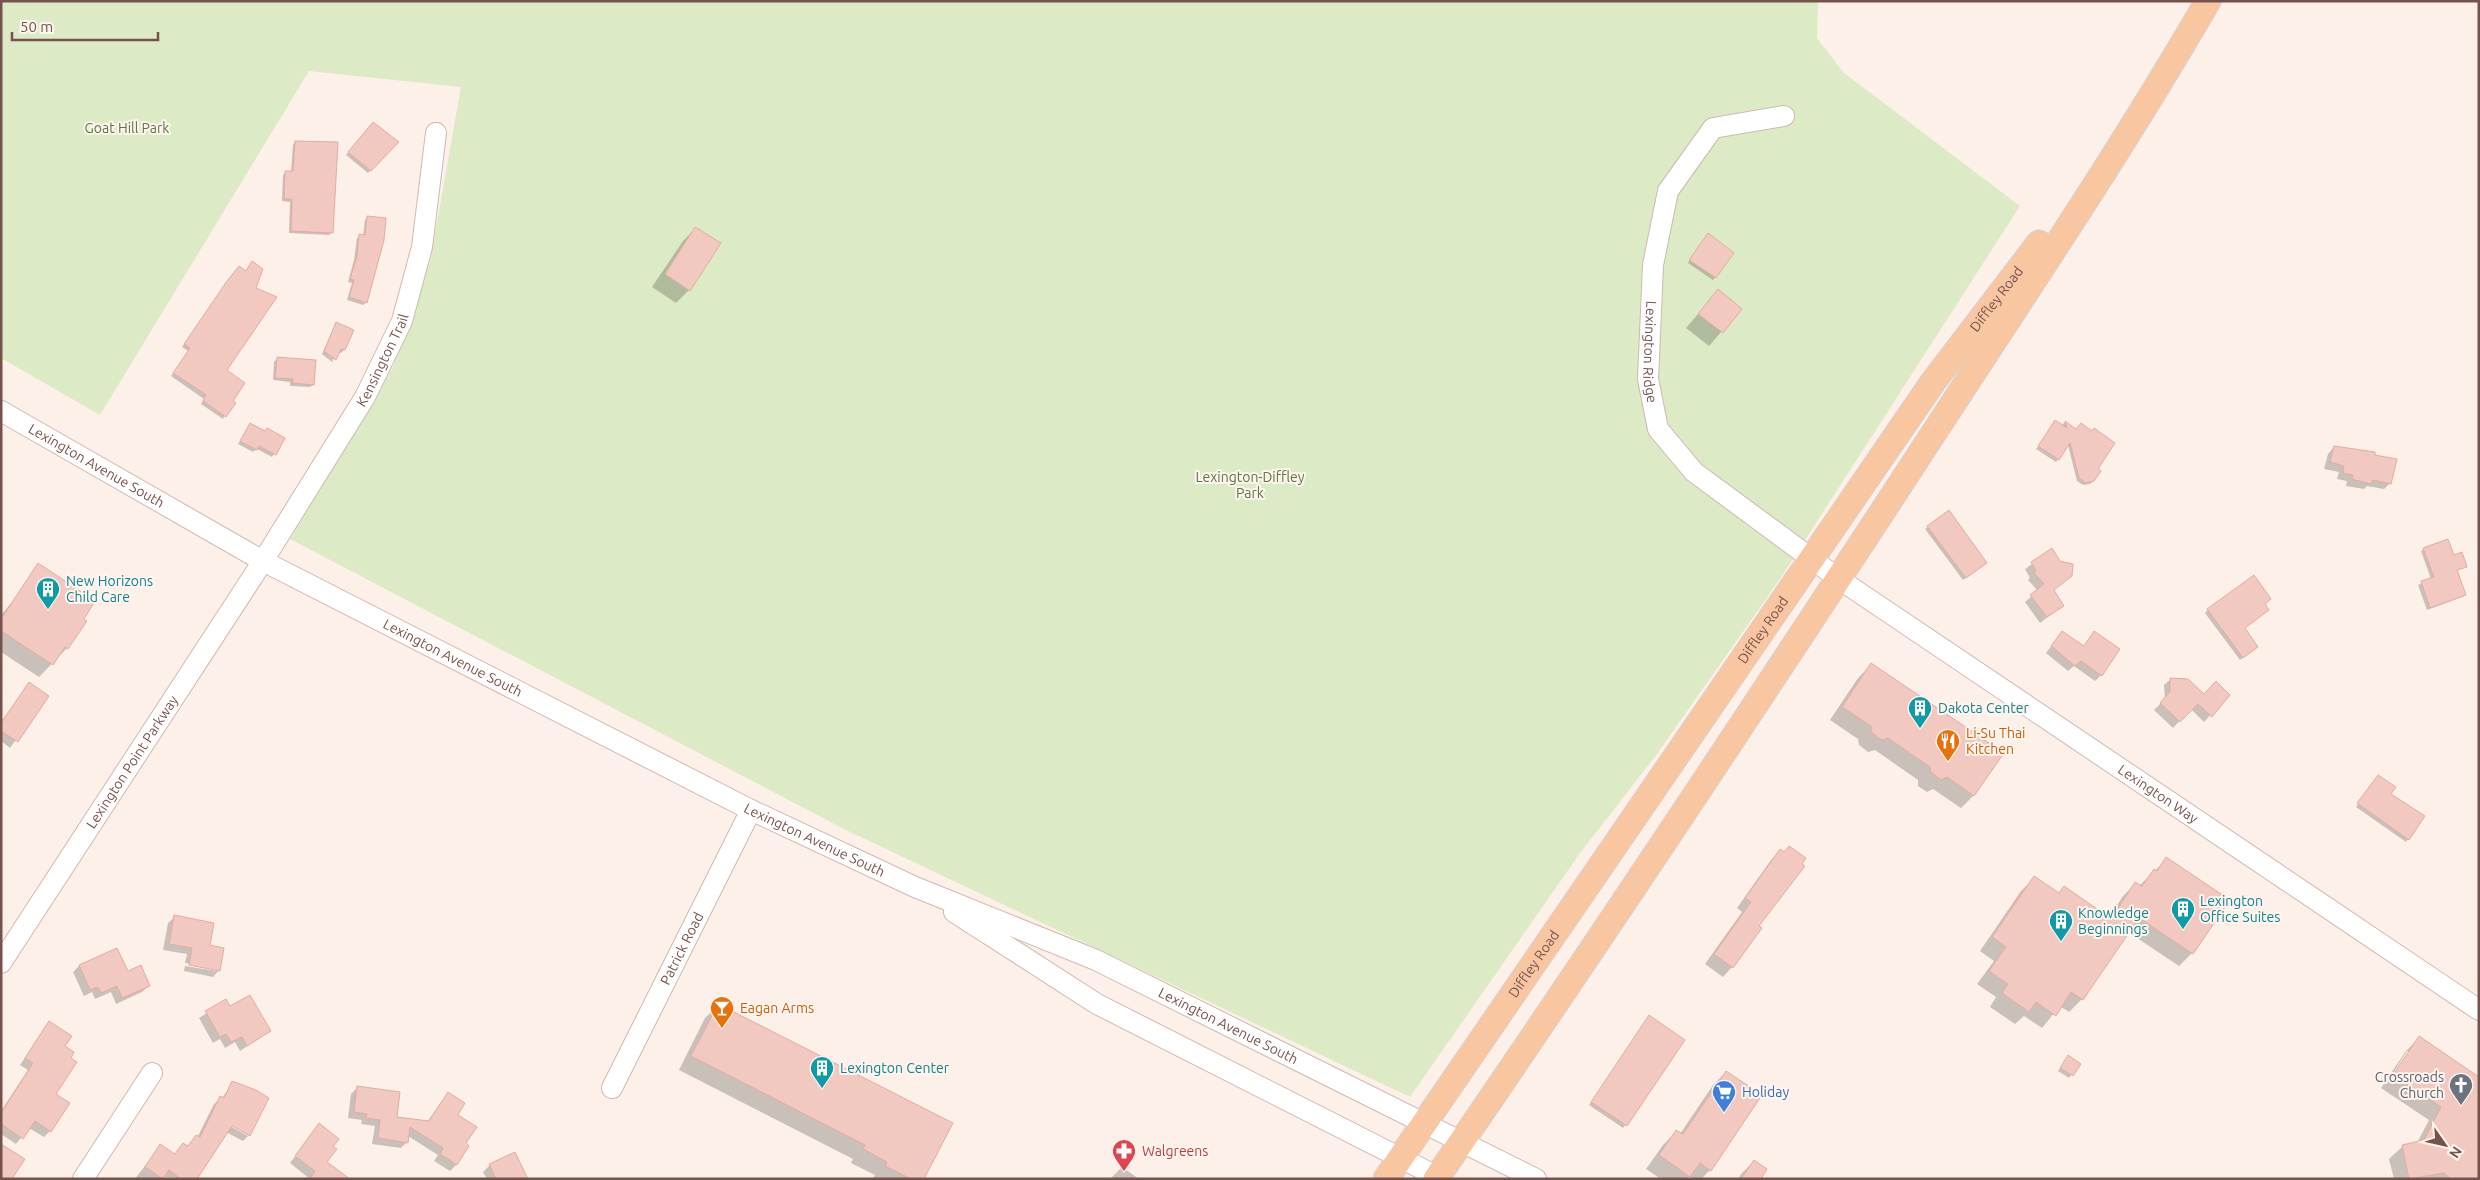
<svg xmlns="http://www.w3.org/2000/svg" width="2480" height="1180" font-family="Ubuntu,sans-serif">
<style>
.green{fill:#ddeac6}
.shadow{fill:#0003;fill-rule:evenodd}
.building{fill:#f1c9c0;stroke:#e4aba1}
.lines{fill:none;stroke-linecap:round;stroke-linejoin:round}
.minor-casing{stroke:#d0b8b0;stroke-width:22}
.major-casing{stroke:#d9cfcd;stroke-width:27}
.minor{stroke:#fff;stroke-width:20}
.major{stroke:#f9c6a2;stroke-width:25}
.labels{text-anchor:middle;stroke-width:4;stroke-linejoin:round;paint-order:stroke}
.park-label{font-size:14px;fill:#5d7641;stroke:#fff5ef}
.street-label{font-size:14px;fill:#76524c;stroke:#fff5ef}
.culture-label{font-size:14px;fill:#0d838f;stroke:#fff5ef;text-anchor:start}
.food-label{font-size:14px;fill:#c56008;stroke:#fff5ef;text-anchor:start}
.worship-label{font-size:14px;fill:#5b616d;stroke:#fff5ef;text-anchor:end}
.shop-label{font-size:14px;fill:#366cbe;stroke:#fff5ef;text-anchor:start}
.health-label{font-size:14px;fill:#be3a42;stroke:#fff5ef;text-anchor:start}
</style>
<rect width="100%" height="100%" fill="#fcf0e8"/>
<polygon class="green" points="1,1 1818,1 1817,38 1844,73 2020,206 1780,579 1657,754 1580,853 1410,1097 844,829 290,539 392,369 430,262 461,87 309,71 100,415 1,358"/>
<g class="shadow">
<polygon points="370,126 398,142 368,173 346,155"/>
<polygon points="295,142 332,232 329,235 289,233 290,202 282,201 283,175 286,172 291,172 293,145"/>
<polygon points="368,217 366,302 363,305 347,300 352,283 348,282 354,260 357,238 363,236 365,220"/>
<polygon points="696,228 689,290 676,303 652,287 683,241"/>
<polygon points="1705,238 1733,253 1713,280 1688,263"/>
<polygon points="249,265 225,370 231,402 223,419 201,404 204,399 171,376 188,351 182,347 224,286 245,272"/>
<polygon points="1718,291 1741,309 1709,346 1686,328"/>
<polygon points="336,323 352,330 344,350 341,353 338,351 332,362 322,354"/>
<polygon points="277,359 313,385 310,387 290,386 290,382 273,380 274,362"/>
<polygon points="2065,422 2076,430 2096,469 2093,481 2090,484 2083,485 2077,481 2068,445 2056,462 2036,449 2053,425 2061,426"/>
<polygon points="250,424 284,439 272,457 257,449 253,452 238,444"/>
<polygon points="2334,447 2390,483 2384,489 2367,486 2364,489 2346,486 2347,481 2337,479 2339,472 2324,469 2328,454"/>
<polygon points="1928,527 1983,566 1963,580 1925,529"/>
<polygon points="2424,549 2453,557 2466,566 2456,571 2465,595 2462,597 2427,610 2418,585 2431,579 2421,551"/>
<polygon points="2052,550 2053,591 2062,606 2040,623 2025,602 2038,591 2028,580 2030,578 2025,569"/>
<polygon points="19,594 79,631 67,648 39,677 1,652 1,615"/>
<polygon points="2267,602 2243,628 2254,649 2240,660 2205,613 2208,610"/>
<polygon points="2062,632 2083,647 2095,633 2101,675 2095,681 2074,666 2068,671 2046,653"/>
<polygon points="1871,665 1974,795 1961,808 1933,789 1927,792 1918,786 1918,780 1875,750 1868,752 1859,745 1858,739 1830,720 1858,678"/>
<polygon points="2171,679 2204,695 2229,695 2204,722 2191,709 2173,728 2154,710 2165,699 2164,685"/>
<polygon points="29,684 47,696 10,748 1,741 1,722"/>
<polygon points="2376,779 2390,795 2408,839 2406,842 2356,807"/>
<polygon points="1780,851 1757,926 1732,967 1723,977 1705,964 1742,912 1737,908 1771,860"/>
<polygon points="2167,859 2192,953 2179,966 2128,932 2082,999 2069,1012 2060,1006 2042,1028 2024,1016 2015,1024 1990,1007 1996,997 1977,984 1994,961 1980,951 2021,891 2034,878 2058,894 2064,887 2100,912 2110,916 2123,896 2136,883 2139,886"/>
<polygon points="175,917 219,970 213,977 184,971 185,966 216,971 216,969 185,963 187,954 163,950 168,923"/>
<polygon points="116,950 127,973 149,985 142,992 116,1004 111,992 95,999 92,992 84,996 73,972 79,966"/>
<polygon points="226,1001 230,1008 270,1031 240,1051 235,1042 225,1048 220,1039 213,1043 199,1018"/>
<polygon points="718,1005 922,1179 873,1179 875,1175 851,1163 853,1159 679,1070 705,1018"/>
<polygon points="1647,1020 1684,1040 1623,1128 1589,1105"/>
<polygon points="49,1022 69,1058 55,1095 50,1131 44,1137 29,1128 16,1144 1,1134 1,1111 28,1070 20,1065"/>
<path d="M2419,1038L2479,1179H2394L2389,1159L2403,1146L2417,1143L2429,1120L2381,1088L2406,1051ZM2407,1051H2410L2391,1081L2389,1080Z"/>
<polygon points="2068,1057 2079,1064 2069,1078 2058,1071"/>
<polygon points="1726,1072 1710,1170 1701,1179 1688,1177 1686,1179 1661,1179 1646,1169 1663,1145 1676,1132 1680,1134 1713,1085"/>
<polygon points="233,1083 249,1135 227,1122 226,1124 248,1136 243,1141 226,1132 195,1179 163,1177 162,1179 135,1179 160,1146 174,1155 183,1144 187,1147 196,1137 197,1138 214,1104 222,1098"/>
<polygon points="357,1088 395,1118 427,1122 448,1093 464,1144 468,1146 456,1165 450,1171 434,1161 438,1155 408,1136 407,1142 401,1148 372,1144 375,1126 361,1124 362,1120 348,1118 351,1094"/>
<polygon points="319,1125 325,1162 336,1179 310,1179 290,1163"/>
<polygon points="514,1154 526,1179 487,1179 483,1172 490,1165"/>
<polygon points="1754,1161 1759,1179 1738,1179 1741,1174"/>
<polygon points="1122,1167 1139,1179 1110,1179"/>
</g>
<g class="building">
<polygon points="373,122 399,142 371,171 348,152"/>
<polygon points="295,141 338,142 333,233 291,231 292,199 284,199 285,171 293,171"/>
<polygon points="367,216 386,218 384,240 367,303 349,297 354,280 350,279 357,256 359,234 365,235"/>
<polygon points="695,227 721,243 690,291 665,274"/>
<polygon points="1708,233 1734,253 1716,278 1689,260"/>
<polygon points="252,261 263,269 256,288 277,297 227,370 245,383 233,401 236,403 226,417 203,401 206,395 173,373 190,348 184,344 227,281 239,266 246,271"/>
<polygon points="1718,289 1742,309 1723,333 1698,314"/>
<polygon points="336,322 354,330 345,350 341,349 336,360 324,351"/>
<polygon points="277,357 316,360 314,385 292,383 293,379 275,378"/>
<polygon points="2055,420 2067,428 2065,421 2076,429 2081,423 2092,431 2094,428 2115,443 2098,469 2101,471 2094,481 2086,483 2079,478 2070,443 2059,460 2038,446"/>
<polygon points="250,423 265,431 267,428 285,438 276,455 259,446 257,450 240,441"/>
<polygon points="2334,446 2375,452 2375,455 2397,459 2391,484 2373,480 2371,484 2352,479 2353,475 2343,473 2344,466 2330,462"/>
<polygon points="1949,510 1987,563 1966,578 1927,526"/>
<polygon points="2448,539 2454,555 2462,552 2467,567 2457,570 2466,595 2430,608 2421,581 2434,577 2423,548"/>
<polygon points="2052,548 2060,561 2073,564 2072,576 2054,590 2064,606 2047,617 2030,595 2044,584 2034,573 2036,571 2031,562"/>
<polygon points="38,563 95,601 84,619 87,621 68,649 65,647 53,665 1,631 1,619"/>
<polygon points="2254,575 2271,599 2265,604 2269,610 2245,628 2258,647 2243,658 2207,609"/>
<polygon points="2062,631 2084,646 2094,631 2120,649 2102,676 2081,661 2075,666 2051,646"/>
<polygon points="1871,663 2004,753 1974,796 1947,777 1941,780 1931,772 1930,767 1888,738 1882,740 1871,732 1871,726 1842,707"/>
<polygon points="2170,678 2188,679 2204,694 2216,681 2230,695 2212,717 2198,704 2180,722 2160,703 2170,691"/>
<polygon points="29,682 49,696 18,742 1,731 1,723"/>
<polygon points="2378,775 2396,787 2391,794 2425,816 2409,840 2357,803"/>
<polygon points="1789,846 1806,858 1802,864 1805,866 1759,926 1762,928 1733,968 1714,954 1751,902 1745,898 1780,849 1784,852"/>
<polygon points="2166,857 2230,900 2193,954 2139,918 2083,1000 2071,992 2056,1016 2036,1002 2029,1012 2002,993 2008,984 1989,971 2006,947 1992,937 2034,876 2059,893 2064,886 2100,911 2102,908 2113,916 2135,882 2142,886 2154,869 2157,871"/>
<polygon points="174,915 214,923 210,945 224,948 220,971 189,965 192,948 169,944"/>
<polygon points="117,948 128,971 141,965 150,986 122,998 117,986 101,993 98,987 90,990 79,965"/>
<polygon points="250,995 271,1031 247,1046 242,1037 231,1042 226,1034 220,1037 205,1011 226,999 230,1006"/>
<polygon points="718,1004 953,1123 924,1179 911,1179 885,1166 887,1162 863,1149 865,1145 691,1056"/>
<polygon points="1649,1015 1685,1040 1627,1126 1591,1102"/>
<polygon points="49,1021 72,1036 65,1046 74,1052 71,1058 77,1062 56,1094 70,1103 51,1132 35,1121 23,1139 1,1124 1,1113 33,1063 25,1058"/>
<polygon points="2419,1036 2479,1077 2479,1179 2451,1179 2444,1173 2409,1179 2402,1145 2424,1140 2441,1107 2393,1075"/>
<polygon points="2068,1055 2081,1064 2073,1076 2060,1068"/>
<polygon points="1726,1071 1762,1095 1711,1171 1700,1163 1690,1177 1659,1155 1676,1130 1683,1134"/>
<polygon points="232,1081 256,1090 269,1098 250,1136 232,1126 197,1179 181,1179 169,1170 163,1179 145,1167 160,1144 175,1154 183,1143 188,1146 196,1135 200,1137 220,1096 224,1098"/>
<polygon points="357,1086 400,1092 397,1117 429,1121 448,1092 465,1103 458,1115 477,1127 466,1143 469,1146 457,1165 440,1154 443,1148 410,1127 408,1143 378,1138 380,1120 366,1118 367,1114 354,1112"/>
<polygon points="319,1123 339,1139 333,1147 337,1149 327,1162 350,1179 310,1179 315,1171 295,1156"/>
<polygon points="1,1144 25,1159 12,1179 1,1179"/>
<polygon points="515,1152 528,1179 496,1179 489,1164"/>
<polygon points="1754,1160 1767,1169 1761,1179 1741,1179"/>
</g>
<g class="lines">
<g class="minor-casing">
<g id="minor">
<path id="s1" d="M1784,116L1713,128L1668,191L1653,265L1648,379L1658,429L1694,472L1839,579L2479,1010"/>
<path id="s2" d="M1,411L263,561L751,810L915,887L1096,960L1536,1179"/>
<polyline points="954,912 1097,1004 1442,1179"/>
<path id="s3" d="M1,963L263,561L365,397L402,321L422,247L436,133"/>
<path id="s4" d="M612,1088L751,810"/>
<polyline points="83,1179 152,1073"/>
</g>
</g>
<g class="major-casing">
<g id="major">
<path id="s5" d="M1386,1179L1933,382L2039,243"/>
<path d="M1436,1179C1607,930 1774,678 1939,425C2030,285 2124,146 2208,1"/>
</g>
</g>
<use href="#minor" class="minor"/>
<use href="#major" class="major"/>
</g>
<defs>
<g id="building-pin" transform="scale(1.25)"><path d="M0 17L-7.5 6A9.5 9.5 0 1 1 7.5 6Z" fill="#0f9aa8" stroke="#fff5ef"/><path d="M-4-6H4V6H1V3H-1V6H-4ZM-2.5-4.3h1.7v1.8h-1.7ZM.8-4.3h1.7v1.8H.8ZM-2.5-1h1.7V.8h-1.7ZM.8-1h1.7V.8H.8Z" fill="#fff"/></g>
<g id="restaurant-pin" transform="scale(1.25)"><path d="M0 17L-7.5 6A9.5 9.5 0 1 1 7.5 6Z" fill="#e8710a" stroke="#fff5ef"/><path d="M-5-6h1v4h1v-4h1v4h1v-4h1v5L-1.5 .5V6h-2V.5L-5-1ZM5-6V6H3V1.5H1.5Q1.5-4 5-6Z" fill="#fff"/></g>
<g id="bar-pin" transform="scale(1.25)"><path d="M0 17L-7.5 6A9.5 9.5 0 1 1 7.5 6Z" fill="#e8710a" stroke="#fff5ef"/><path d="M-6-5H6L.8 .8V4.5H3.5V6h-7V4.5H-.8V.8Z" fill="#fff"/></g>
<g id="church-pin" transform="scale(1.25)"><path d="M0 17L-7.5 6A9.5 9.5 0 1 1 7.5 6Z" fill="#6b7280" stroke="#fff5ef"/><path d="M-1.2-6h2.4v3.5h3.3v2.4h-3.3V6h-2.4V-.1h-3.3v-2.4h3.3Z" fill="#fff"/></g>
<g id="supermarket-pin" transform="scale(1.25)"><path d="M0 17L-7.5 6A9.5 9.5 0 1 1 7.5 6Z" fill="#3f7fe0" stroke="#fff5ef"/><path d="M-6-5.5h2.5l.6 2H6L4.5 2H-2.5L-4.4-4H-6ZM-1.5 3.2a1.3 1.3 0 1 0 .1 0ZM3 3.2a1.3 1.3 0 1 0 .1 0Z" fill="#fff"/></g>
<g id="pharmacy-pin" transform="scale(1.25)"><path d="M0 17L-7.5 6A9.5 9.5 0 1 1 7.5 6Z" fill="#e0444e" stroke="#fff5ef"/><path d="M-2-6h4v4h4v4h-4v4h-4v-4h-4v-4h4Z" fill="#fff"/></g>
</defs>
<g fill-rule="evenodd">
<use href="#building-pin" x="48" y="589"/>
<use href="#building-pin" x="1920" y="708"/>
<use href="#restaurant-pin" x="1948" y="741"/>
<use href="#building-pin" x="2183" y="909"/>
<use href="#building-pin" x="2061" y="921"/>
<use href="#bar-pin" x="722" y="1008"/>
<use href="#building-pin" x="822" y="1068"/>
<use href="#church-pin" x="2461" y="1085"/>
<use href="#supermarket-pin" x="1724" y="1092"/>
<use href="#pharmacy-pin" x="1124" y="1151"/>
</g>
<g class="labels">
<g class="park-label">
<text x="127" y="133">Goat Hill Park</text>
<text x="1250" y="482">Lexington-Diffley<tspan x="1250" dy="16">Park</tspan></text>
</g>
<g class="street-label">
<text dy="5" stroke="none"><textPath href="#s5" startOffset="1071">Diffley Road</textPath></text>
<text dy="5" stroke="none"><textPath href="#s1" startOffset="312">Lexington Ridge</textPath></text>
<text dy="5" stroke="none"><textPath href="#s3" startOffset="714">Kensington Trail</textPath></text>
<text dy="5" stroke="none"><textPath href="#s2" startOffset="110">Lexington Avenue South</textPath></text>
<text dy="5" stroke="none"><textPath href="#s5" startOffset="666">Diffley Road</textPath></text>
<text dy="5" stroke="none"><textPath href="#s2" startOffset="515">Lexington Avenue South</textPath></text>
<text dy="5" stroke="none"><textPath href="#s3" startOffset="240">Lexington Point Parkway</textPath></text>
<text dy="5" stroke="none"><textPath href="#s1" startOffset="1011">Lexington Way</textPath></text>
<text dy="5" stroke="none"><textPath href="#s2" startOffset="920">Lexington Avenue South</textPath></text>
<text dy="5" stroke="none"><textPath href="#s4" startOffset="156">Patrick Road</textPath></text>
<text dy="5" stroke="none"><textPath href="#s5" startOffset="261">Diffley Road</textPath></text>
<text dy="5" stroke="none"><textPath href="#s2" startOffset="1374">Lexington Avenue South</textPath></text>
</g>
<g class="culture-label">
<text x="66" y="586">New Horizons<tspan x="66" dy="16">Child Care</tspan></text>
<text x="1938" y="713">Dakota Center</text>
<text x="2200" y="906">Lexington<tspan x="2200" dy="16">Office Suites</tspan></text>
<text x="2078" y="918">Knowledge<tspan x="2078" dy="16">Beginnings</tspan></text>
<text x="840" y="1073">Lexington Center</text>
</g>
<g class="food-label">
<text x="1966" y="738">Li-Su Thai<tspan x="1966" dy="16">Kitchen</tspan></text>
<text x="740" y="1013">Eagan Arms</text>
</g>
<g class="worship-label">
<text x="2444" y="1082">Crossroads<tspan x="2444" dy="16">Church</tspan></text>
</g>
<g class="shop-label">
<text x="1742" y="1097">Holiday</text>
</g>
<g class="health-label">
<text x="1142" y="1156">Walgreens</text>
</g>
</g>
<rect width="2480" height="1180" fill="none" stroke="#76524c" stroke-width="5"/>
<g transform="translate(2445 1145) rotate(124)" stroke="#fff5ef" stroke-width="4" paint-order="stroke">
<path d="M0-4L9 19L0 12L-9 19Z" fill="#76524c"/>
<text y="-8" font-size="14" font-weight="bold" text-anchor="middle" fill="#76524c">N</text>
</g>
<path d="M12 32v8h146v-8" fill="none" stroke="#76524c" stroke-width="2.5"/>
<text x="20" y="32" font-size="15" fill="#76524c" stroke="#fff5ef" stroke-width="4" paint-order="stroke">50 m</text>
</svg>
